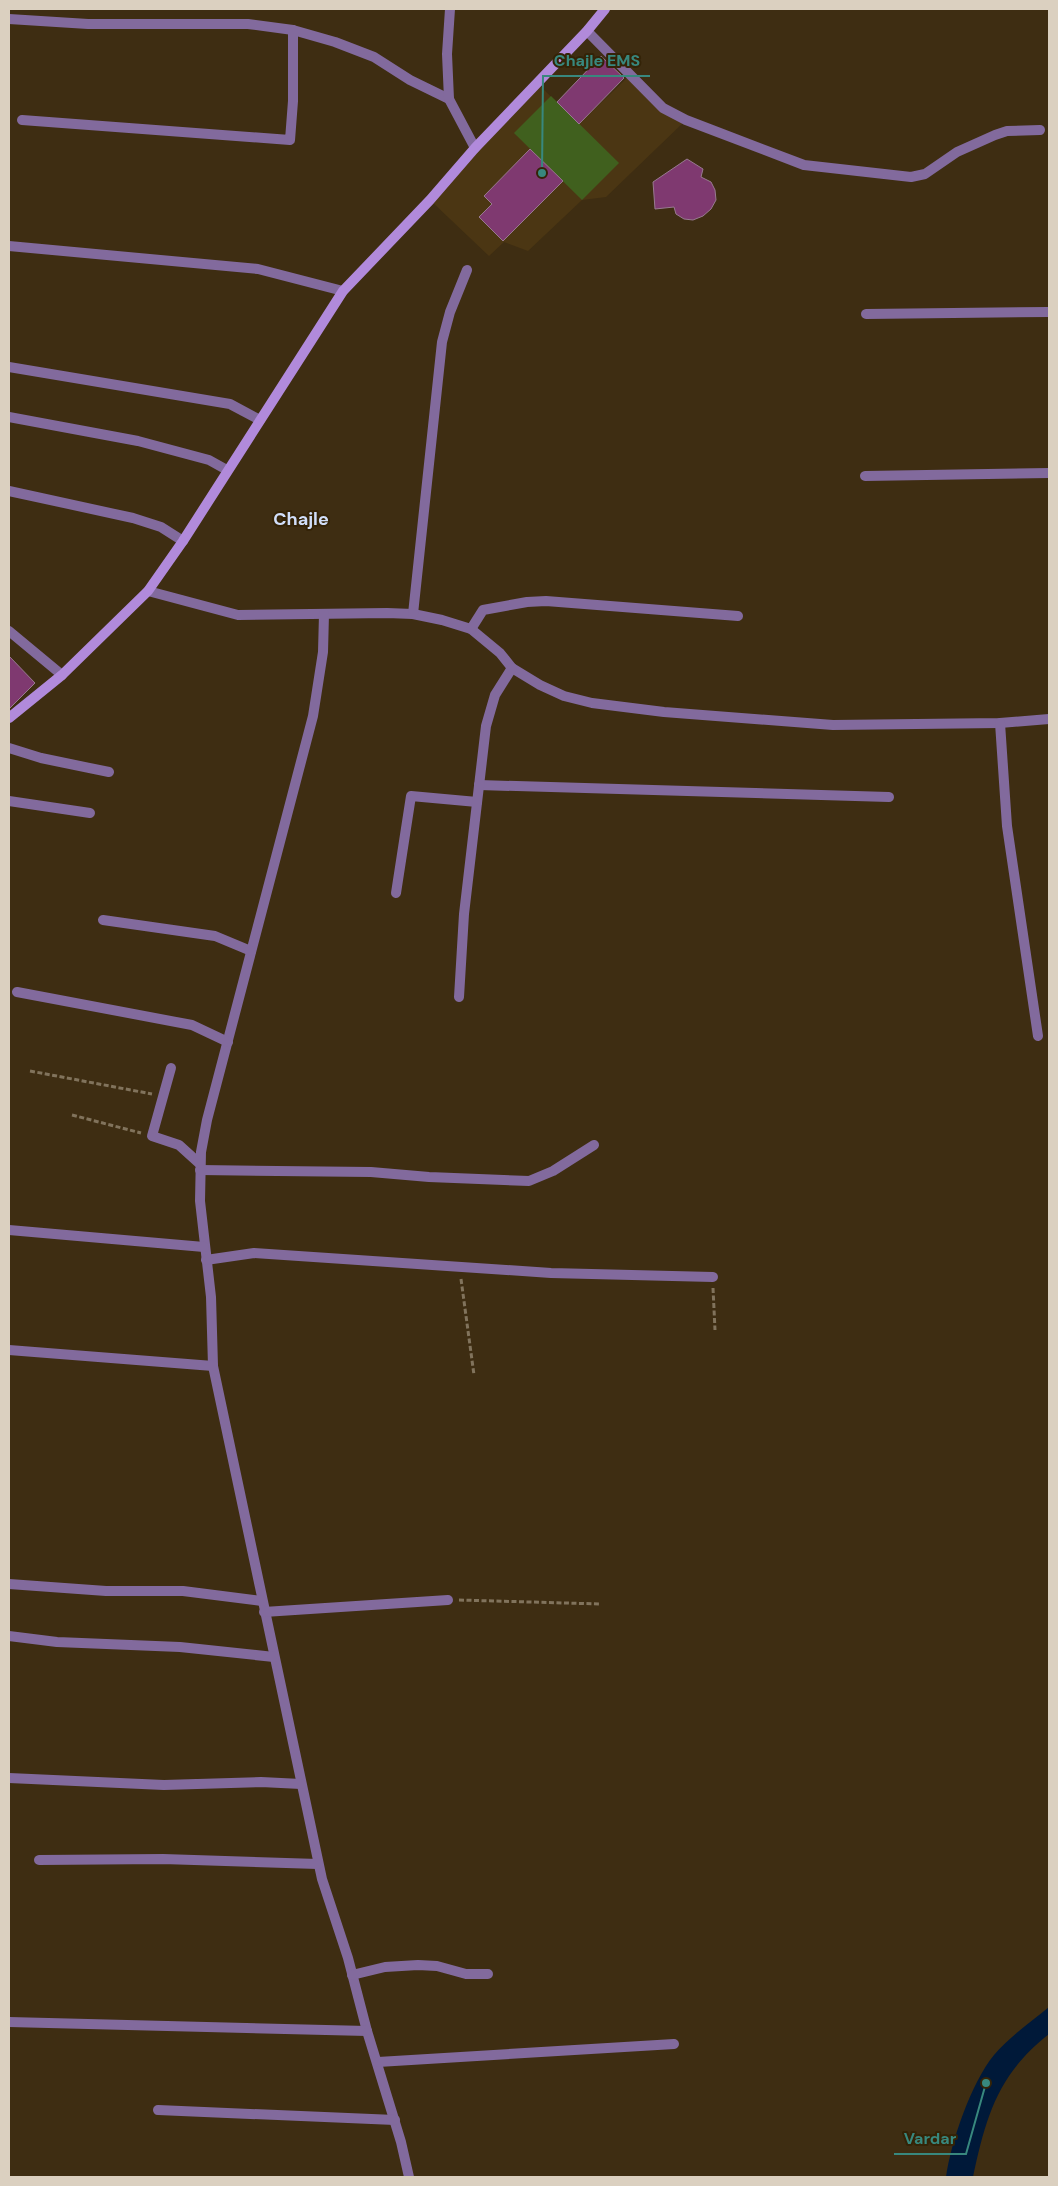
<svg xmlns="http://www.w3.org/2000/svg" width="1058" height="2186" font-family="'DM Sans',sans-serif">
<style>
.built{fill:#4b3613}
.green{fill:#40601e}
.water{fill:#001939}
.building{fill:#7f3970;stroke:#987a90}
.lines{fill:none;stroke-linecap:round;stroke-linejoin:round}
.path{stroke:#81735c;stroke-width:3;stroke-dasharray:5 2.5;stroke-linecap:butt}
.minor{stroke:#826a9d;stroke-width:10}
.secondary{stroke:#b18adb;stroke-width:10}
.labels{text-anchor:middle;stroke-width:4;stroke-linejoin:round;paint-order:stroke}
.quarter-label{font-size:18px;font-weight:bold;fill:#d1def9;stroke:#342307}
.leader{fill:none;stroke:#38887e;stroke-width:2}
.callout-dot{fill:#38887e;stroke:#342307;stroke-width:2}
.callout-label{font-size:16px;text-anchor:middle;font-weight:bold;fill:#38887e;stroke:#342307;stroke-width:4;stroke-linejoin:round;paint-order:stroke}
</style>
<rect width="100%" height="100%" fill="#3e2d12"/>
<polygon class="built" points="630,75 686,120 606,197 582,200 528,251 504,242 489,256 430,200 537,83 579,124"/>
<polygon class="green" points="551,96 619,163 582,200 514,133"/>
<path class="water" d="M1049,2007V2034C998,2074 986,2116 973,2177H946C951,2142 971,2083 994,2055C1008,2038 1032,2021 1049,2007Z"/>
<g class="building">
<polygon points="601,56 624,78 579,124 557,102"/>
<polygon points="530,149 563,181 503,241 479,217 492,204 484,196"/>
<polygon points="687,159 703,169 701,177 711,182 715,190 716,200 711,209 703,216 693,220 684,219 676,214 674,207 655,209 653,182"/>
<polygon points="9,656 35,683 9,709"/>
</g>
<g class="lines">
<g class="path">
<polyline points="30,1071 152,1094"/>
<polyline points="72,1115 141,1133"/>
<polyline points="461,1279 474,1375"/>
<polyline points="713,1288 715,1330"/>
<polyline points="459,1600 601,1604"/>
</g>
<g class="minor">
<polyline points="9,19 88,24 248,24 293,30 335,42 374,57 410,80 449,99 475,148"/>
<polyline points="587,31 663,108 686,120 804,165 911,177 925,174 957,152 995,135 1007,131 1040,130"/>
<polyline points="449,99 447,54 450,9"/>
<polyline points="22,120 290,140 293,101 293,30"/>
<polyline points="9,246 258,269 343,291"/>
<polyline points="866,314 1049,312"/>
<polyline points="9,367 230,404 260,420"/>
<polyline points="9,417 138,441 209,460 227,470"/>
<polyline points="865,476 1049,473"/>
<polyline points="9,491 133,518 161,527 183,541"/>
<polyline points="148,591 238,615 387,613 413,614 442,620 471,629 500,653 512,668 540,685 564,696 592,703 664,712 833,725 1000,723 1049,719"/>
<polyline points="324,614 323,652 313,716 207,1120 201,1152 200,1201 211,1297 213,1366 322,1879 348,1958 367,2031 401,2142 409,2177"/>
<polyline points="413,614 442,342 450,312 467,270"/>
<polyline points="471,629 483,610 527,602 546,601 738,616"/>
<polyline points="9,631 62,675"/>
<polyline points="1000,723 1007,826 1038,1036"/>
<polyline points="9,748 41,758 109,772"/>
<polyline points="479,785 889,797"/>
<polyline points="9,801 90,813"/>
<polyline points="396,893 411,796 477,802"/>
<polyline points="103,920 215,936 251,951"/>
<polyline points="17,992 192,1025 228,1042"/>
<polyline points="459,997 464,914 486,726 495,695 512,668"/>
<polyline points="171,1068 152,1136 179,1145 200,1164"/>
<polyline points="200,1170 371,1172 429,1177 529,1181 553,1171 594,1145"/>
<polyline points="9,1230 204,1247"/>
<polyline points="206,1260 254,1253 551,1273 713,1277"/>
<polyline points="9,1350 213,1366"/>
<polyline points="9,1584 106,1591 183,1591 262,1601"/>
<polyline points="264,1612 448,1600"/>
<polyline points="9,1636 57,1642 180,1647 274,1657"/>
<polyline points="9,1778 164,1785 261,1782 301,1784"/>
<polyline points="39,1860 163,1859 318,1864"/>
<polyline points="352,1975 385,1967 418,1965 437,1966 466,1974 488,1974"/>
<polyline points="9,2022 367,2031"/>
<polyline points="378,2062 674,2044"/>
<polyline points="158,2110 395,2120"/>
</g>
<polyline class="secondary" points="9,718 62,675 148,591 183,541 343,291 430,200 475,148 587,31 605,9"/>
</g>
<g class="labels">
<g class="quarter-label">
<text x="301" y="525">Chajle</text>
</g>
</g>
<path class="leader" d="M542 173L543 76H650M986 2083L966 2154H894"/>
<g class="callout-dot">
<circle cx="542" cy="173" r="5"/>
<circle cx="986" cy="2083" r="5"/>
</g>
<g class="callout-label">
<text x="597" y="66">Chajle EMS</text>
<text x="930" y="2144">Vardar</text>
</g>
<rect width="1058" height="2186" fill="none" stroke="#dbd0c0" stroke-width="20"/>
</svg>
